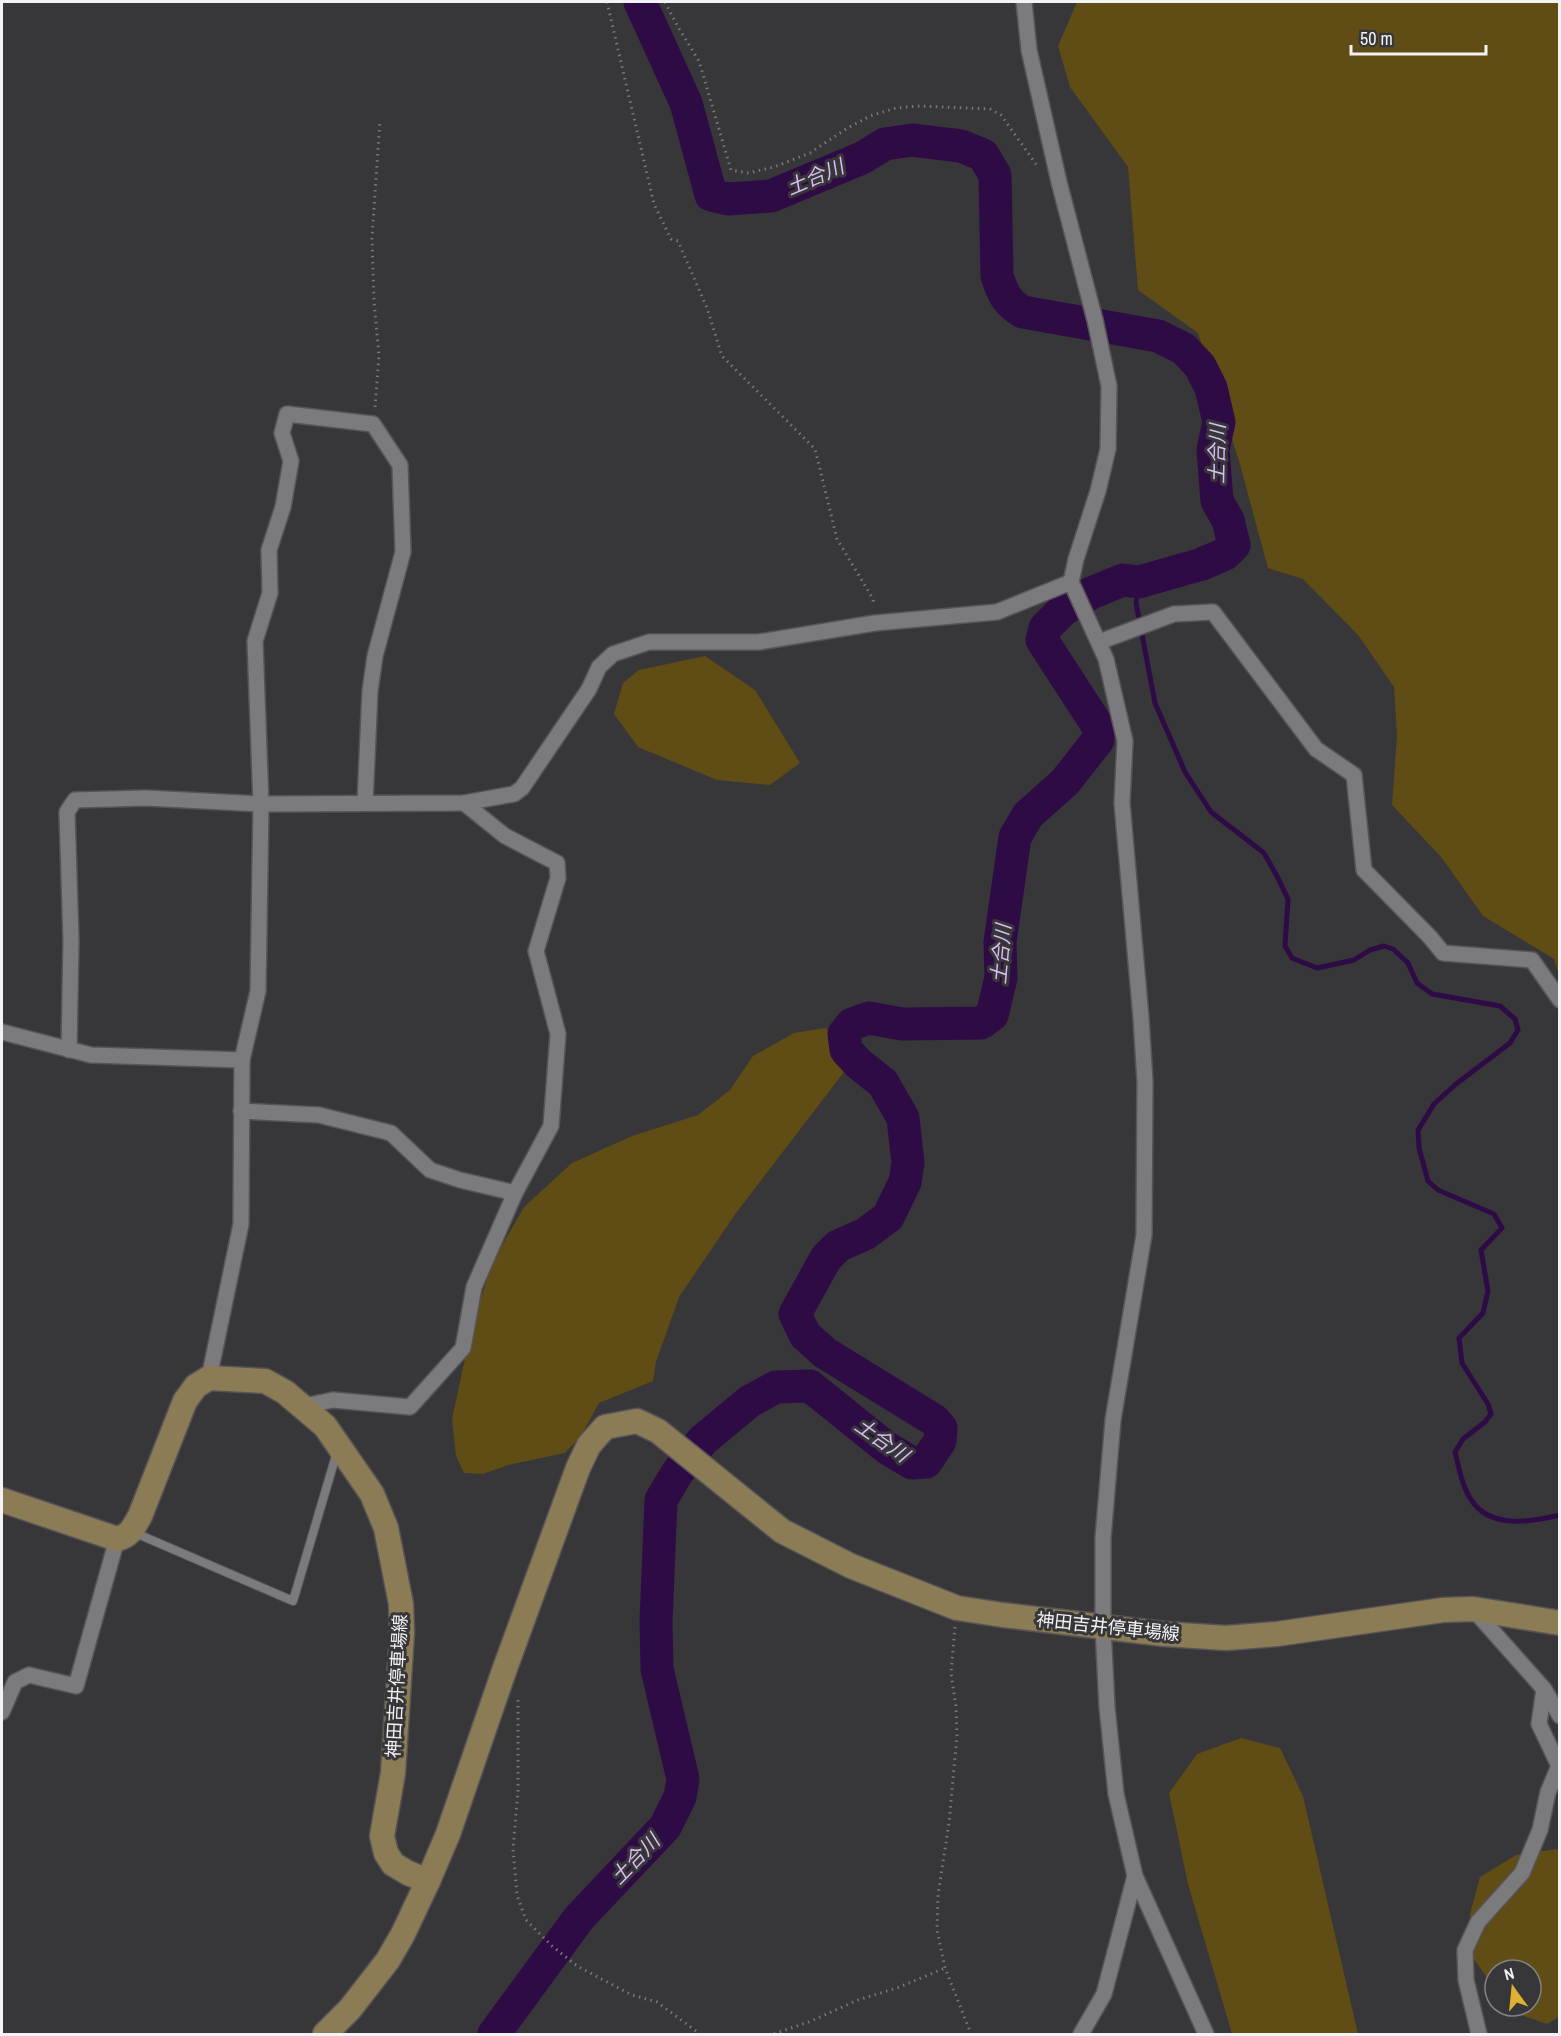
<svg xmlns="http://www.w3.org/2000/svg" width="1561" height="2036" font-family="'Archivo Narrow','Noto Sans JP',sans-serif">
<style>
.green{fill:#604c15}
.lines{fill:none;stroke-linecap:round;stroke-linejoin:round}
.stream{stroke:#2f0b46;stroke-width:5}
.river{stroke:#2f0b46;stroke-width:33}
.lane-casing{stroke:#565457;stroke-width:10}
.street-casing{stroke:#565457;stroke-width:18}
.primary-casing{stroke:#565457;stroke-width:27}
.path{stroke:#787779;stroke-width:3;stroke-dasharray:1.5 4.5;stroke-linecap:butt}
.lane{stroke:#7b7a7d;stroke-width:8}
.street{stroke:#7b7a7d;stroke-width:15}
.primary{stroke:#8c7c55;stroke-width:24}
.labels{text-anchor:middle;stroke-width:6;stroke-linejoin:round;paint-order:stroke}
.street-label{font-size:18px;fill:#f3f2f4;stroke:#373639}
.water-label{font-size:20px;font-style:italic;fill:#dbbef5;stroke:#373639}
</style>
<rect width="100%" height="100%" fill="#373639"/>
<g class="green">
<polygon points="1077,2 1559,2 1559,975 1554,959 1483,916 1442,858 1392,805 1397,736 1394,687 1358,635 1303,579 1268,568 1239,461 1198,333 1138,290 1128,167 1070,87 1058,46"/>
<polygon points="705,656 755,690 800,763 770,785 717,780 638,747 614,714 623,683 639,670"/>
<polygon points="825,1028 848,1043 844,1072 736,1213 679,1297 656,1362 653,1381 599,1403 581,1436 565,1453 508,1465 483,1474 464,1473 456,1456 452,1419 470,1335 492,1263 524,1207 572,1163 632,1136 698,1115 730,1090 753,1056 794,1033"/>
<polygon points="1241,1738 1280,1748 1303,1796 1358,2034 1232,2034 1188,1884 1169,1793 1197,1754"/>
<polygon points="1557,1849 1559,1852 1559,2017 1547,2024 1510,2011 1507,2006 1531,2006 1531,1970 1495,1970 1495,1989 1473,1958 1470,1914 1480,1877 1516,1855"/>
</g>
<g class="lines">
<path class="stream" d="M1139,582L1136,603L1155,703L1185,772L1211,812L1264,853L1278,878L1288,899L1285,946L1292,958L1317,968L1354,960L1370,950L1384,946L1393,949L1408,963L1417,983L1432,994L1500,1006L1515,1019L1518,1030L1510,1043L1456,1084L1434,1104L1418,1130L1419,1148L1428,1181L1438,1190L1494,1214L1502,1228L1481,1250L1488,1291L1483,1313L1459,1338L1462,1363L1488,1404L1491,1414L1485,1422L1463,1439L1455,1452C1459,1468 1462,1487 1472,1501C1491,1529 1531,1522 1560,1515"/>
<path class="river" d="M494,2034L579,1918L665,1827L680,1797L683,1779L657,1669L656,1622L661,1500L677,1473L703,1440L750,1401L776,1387L810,1386L887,1448L912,1463L926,1462L940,1441L941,1428L934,1420L825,1353L805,1335L795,1314L826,1258L838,1246L865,1234L888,1217L905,1182L908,1163L903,1118L883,1083L858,1063L846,1050L844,1034L852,1024L869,1018L902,1024L981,1023L992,1015L1001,978L1000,942L1015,837L1028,815L1065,782L1098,740L1099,728L1042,640L1045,628L1063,610L1091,593L1123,580L1139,582L1202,564L1225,554L1234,545L1228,520L1217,501L1213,450L1219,422L1211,388L1200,366L1184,349L1158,336L1023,312C1007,303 1003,294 997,276L995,175L983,155L961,146L912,140L885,144L862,158L771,196L728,199L711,195L686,103L640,2"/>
<g class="lane-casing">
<polyline id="lane" points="133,1532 293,1601 337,1452"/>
</g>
<g class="street-casing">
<g id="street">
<polyline points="1024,2 1029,50 1059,182 1095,320 1109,386 1108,449 1098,491 1076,559 1071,582 1106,659 1125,741 1122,803 1141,1018 1145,1082 1144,1235 1113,1420 1103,1538 1103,1627 1107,1707 1116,1794 1135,1876 1206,2034"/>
<polyline points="1099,642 1174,614 1213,612 1316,749 1354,775 1364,870 1430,937 1443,953 1532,960 1560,1000"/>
<polyline points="2,1032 91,1055 242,1060"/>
<polyline points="69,1050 71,941 67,812 75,800 146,798 261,804 464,803 514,794 522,788 589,689 599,667 613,654 649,642 759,642 875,623 997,612 1071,582"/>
<polyline points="241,1111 319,1115 391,1133 430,1170 460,1180 515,1193"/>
<polyline points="209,1378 241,1224 242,1060 258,991 261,804 255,641 270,593 269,550 283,507 291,461 282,433 287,414 373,424 400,465 403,552 375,656 370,691 365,803"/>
<polyline points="304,1406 333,1400 410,1407 463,1348 474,1287 515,1193 551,1126 558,1034 536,951 558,878 557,863 505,836 464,803"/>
<polyline points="1473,1609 1544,1689 1560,1716"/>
<polyline points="2,1712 15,1682 29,1675 76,1686 117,1539"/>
<polyline points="1081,2034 1104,1994 1135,1876"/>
<polyline points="1479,2034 1466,1980 1465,1950 1478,1922 1522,1873 1540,1830 1548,1792 1559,1766 1539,1724 1544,1689"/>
</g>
</g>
<g class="primary-casing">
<g id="primary">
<path d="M2,1500L117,1539C130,1536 133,1528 140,1516L185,1401L196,1386L209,1378L265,1381L285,1392L325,1426L372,1494L386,1528L401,1604L402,1633L393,1773L382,1836L386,1853L393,1864L408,1873L428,1881"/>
<polyline points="325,2034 350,2009 388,1960 403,1934 428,1881 448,1834 504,1671 578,1468 589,1445 605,1427 637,1421 658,1431 782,1531 851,1566 957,1608 1003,1615 1164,1634 1226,1638 1277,1634 1443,1610 1473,1609 1560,1623"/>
</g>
</g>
<g class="path">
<polyline points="607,2 654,204 671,239 678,241 707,308 722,356 815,449 837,539 873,599 874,606"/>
<polyline points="665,2 678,27 699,61 731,170 749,173 774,167 810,153 846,129 870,116 896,108 920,106 990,109 1001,115 1038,167"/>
<polyline points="375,407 379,356 374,301 372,238 380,120"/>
<polyline points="955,1627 951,1673 956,1707 957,1735 949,1823 938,1895 937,1930 945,1968 971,2034"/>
<polyline points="518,1700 518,1791 513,1849 517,1895 526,1920 552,1946 577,1966 632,1995 657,2002 700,2034"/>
<polyline points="774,2034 811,2021 858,2000 897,1988 945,1968"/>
</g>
<use href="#lane" class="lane"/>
<use href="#street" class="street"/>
<use href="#primary" class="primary"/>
</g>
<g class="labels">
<g class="street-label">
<text transform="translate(1108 1627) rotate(6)" y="6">神田吉井停車場線</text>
<text transform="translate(397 1686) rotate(-87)" y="6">神田吉井停車場線</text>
</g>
<g class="water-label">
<text transform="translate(815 177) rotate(-23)" y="7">土合川</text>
<text transform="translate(1217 454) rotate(-89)" y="7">土合川</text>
<text transform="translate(1001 954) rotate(-85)" y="7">土合川</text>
<text transform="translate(882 1440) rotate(35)" y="7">土合川</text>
<text transform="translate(635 1859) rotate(-46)" y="7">土合川</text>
</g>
</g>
<rect width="1561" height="2036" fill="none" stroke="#f3f2f4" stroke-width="6"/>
<g transform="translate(1513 1988) rotate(345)"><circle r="28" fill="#373639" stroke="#828184" stroke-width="1.5"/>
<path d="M0-4.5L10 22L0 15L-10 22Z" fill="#dfb034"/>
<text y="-9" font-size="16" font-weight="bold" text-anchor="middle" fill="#f3f2f4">N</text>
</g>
<path d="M1351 45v9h135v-9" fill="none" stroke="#f3f2f4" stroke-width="3"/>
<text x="1360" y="45" font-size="18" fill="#f3f2f4" stroke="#373639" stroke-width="4.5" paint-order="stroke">50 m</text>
</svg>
